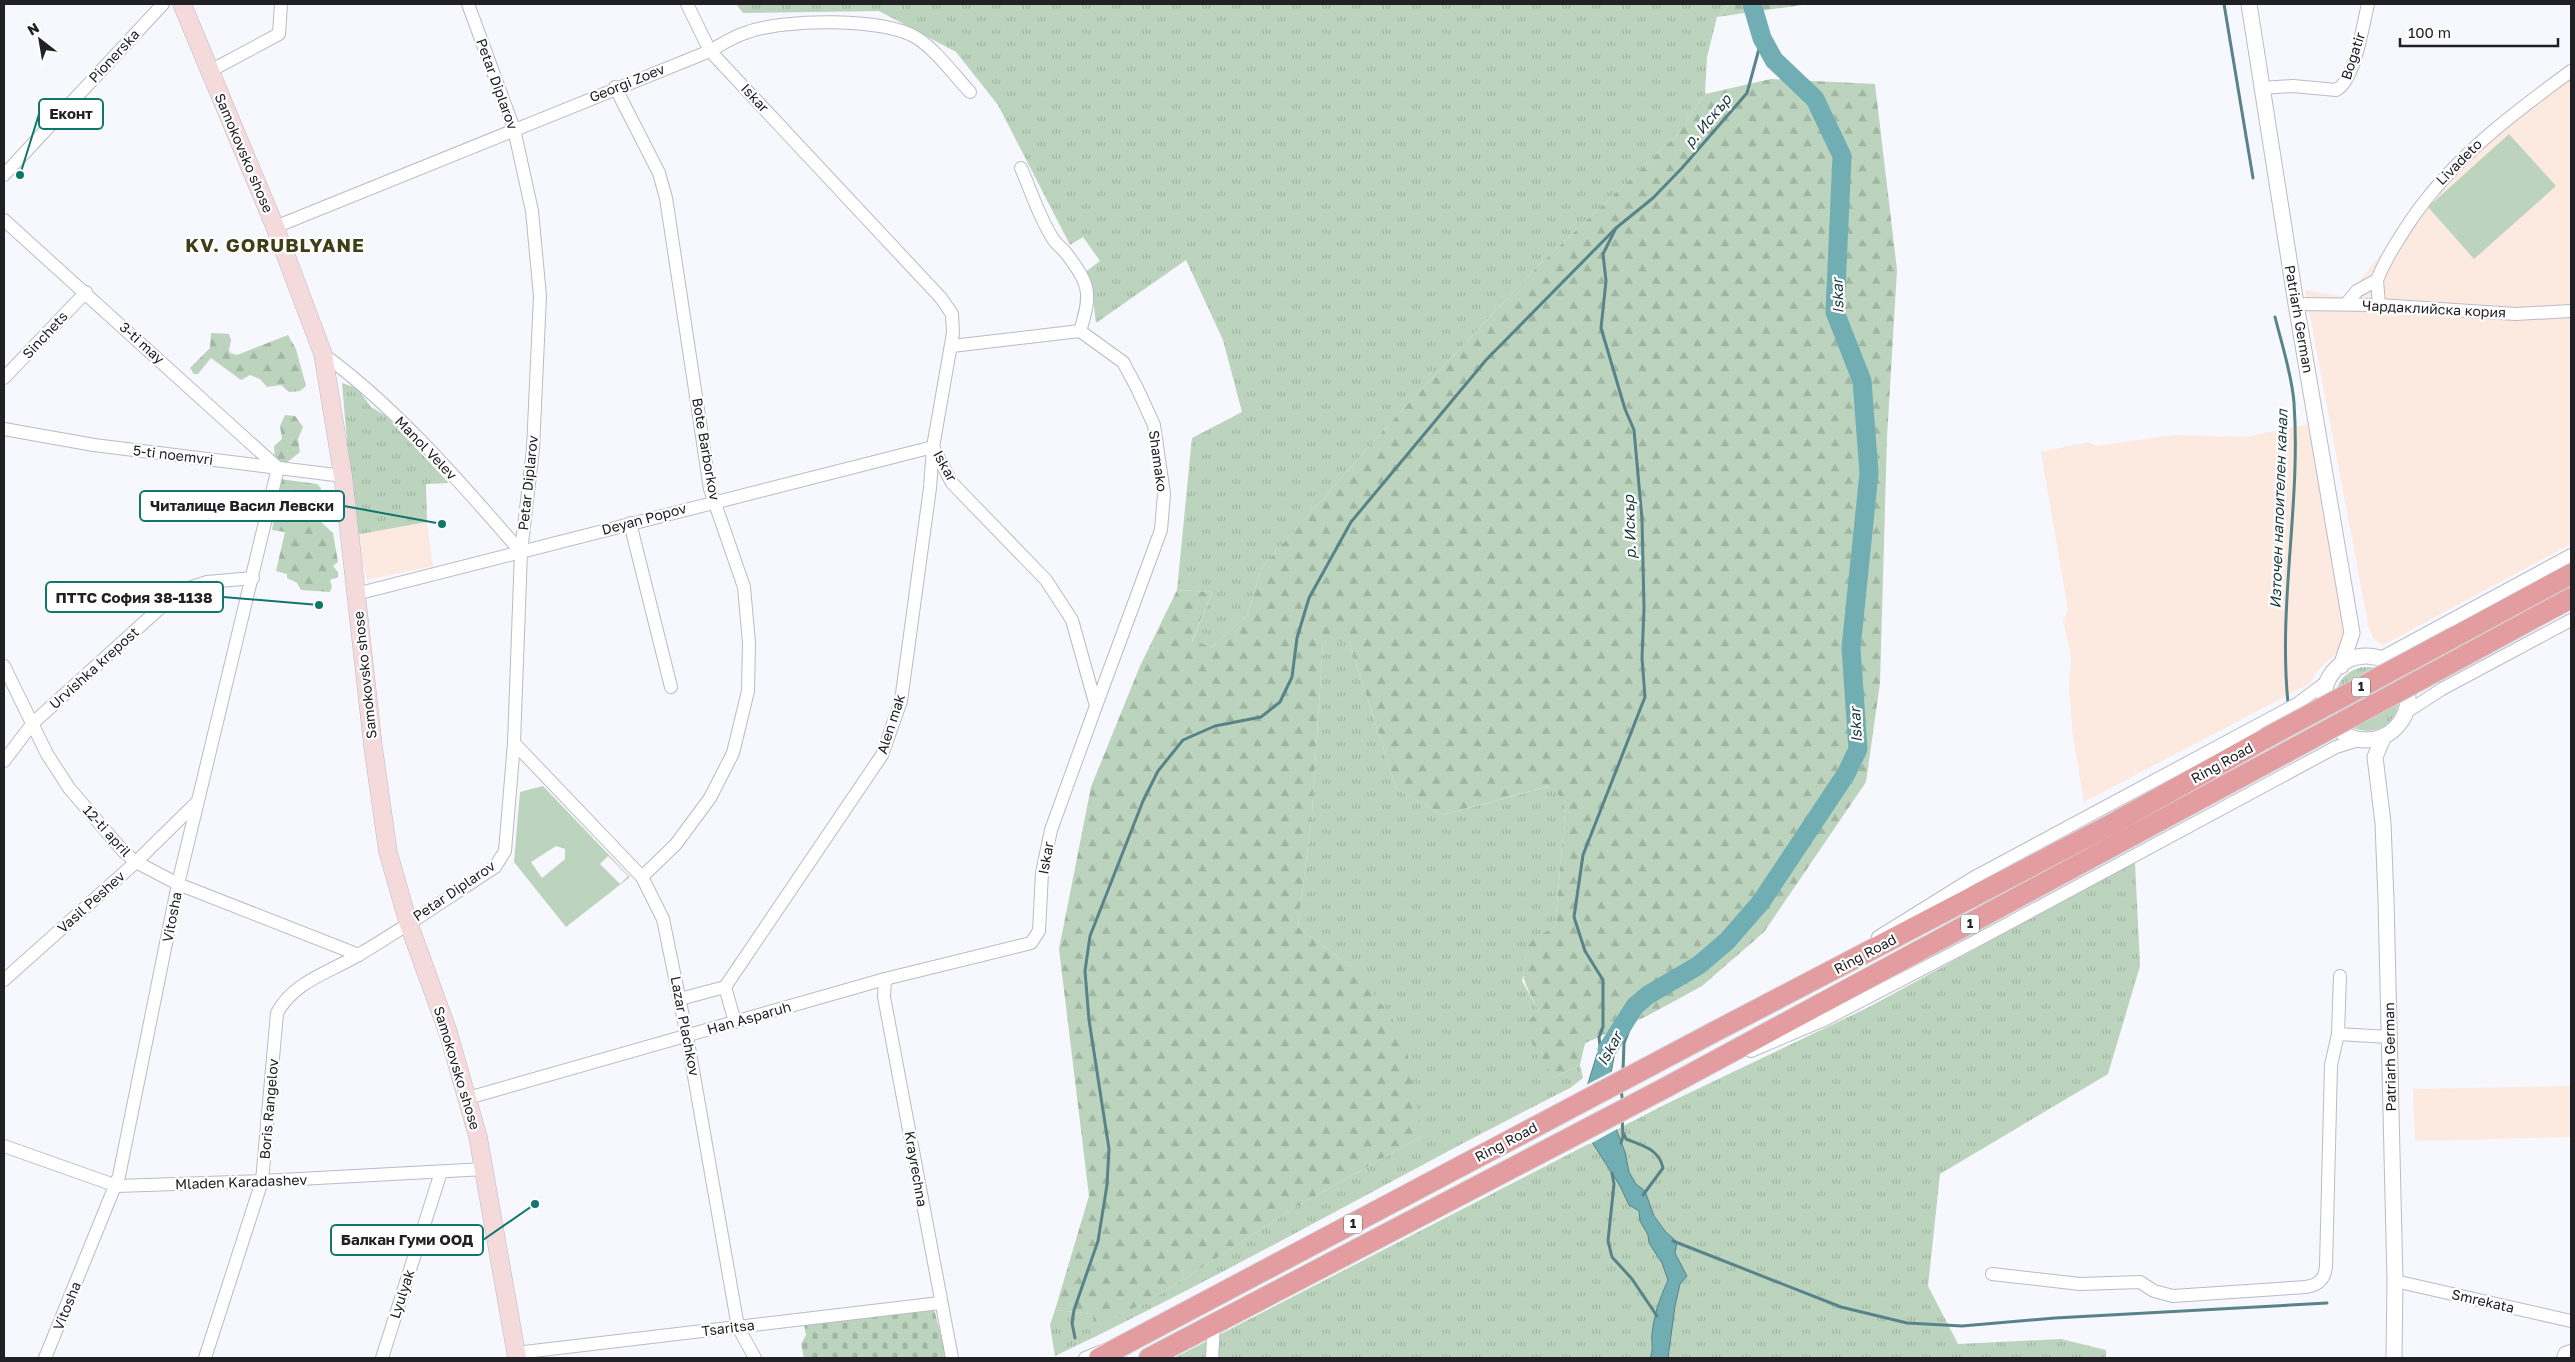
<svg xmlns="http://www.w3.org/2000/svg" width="2575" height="1362" font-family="'Golos Text',sans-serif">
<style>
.commercial{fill:#fceae0}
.grass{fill:url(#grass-tufts)}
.forest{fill:url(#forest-firs)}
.cemetery{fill:url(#cemetery-stones)}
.garden{fill:#bcd4bd;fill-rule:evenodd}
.water{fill:#70aeb4;stroke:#588489}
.pier{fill:#f7f7fe}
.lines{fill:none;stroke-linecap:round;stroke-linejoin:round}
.stream{stroke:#588489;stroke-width:3}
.river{stroke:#70aeb4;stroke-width:19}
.minor-casing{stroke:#babbc5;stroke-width:14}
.tertiary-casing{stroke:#babbc5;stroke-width:17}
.secondary-casing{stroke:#babbc5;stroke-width:19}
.trunk-casing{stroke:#d3d3d3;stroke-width:22}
.minor{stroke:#fff;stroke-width:12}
.tertiary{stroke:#fff;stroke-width:15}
.secondary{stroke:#f4dadb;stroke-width:18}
.trunk{stroke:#e39c9f;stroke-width:20}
.trunk-bridge-casing{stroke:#d3d3d3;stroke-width:22;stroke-linecap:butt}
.trunk-bridge{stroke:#e39c9f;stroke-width:20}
.labels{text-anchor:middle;stroke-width:4.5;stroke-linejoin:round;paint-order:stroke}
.shield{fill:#fff;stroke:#646466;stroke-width:1}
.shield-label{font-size:12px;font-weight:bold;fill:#212125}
.street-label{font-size:14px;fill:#212125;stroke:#fff}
.water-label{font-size:15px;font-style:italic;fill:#19393c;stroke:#fff}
.district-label{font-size:19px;font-weight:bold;letter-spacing:1px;fill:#3f3f16;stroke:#fff}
.leader{fill:none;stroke:#0f766e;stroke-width:2}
.callout-dot{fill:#0f766e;stroke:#fff;stroke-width:2}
.callout{fill:#fff;stroke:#0f766e;stroke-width:2}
.callout-label{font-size:15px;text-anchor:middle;font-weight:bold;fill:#212125}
</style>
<defs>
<pattern id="grass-tufts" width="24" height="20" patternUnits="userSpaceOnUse" patternTransform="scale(1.25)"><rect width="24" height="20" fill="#bcd4bd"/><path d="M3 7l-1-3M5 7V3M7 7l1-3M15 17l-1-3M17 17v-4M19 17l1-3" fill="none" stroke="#a1b6a2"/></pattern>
<pattern id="forest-firs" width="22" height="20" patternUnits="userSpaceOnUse" patternTransform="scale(1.25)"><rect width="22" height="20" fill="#bcd4bd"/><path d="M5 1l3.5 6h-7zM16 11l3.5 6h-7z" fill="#a1b6a2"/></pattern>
<pattern id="cemetery-stones" width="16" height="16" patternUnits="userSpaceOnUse" patternTransform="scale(1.25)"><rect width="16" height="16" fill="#bcd4bd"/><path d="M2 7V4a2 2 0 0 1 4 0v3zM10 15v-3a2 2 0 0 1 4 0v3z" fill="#a1b6a2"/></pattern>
</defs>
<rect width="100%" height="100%" fill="#f7f7fe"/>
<g class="commercial">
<polygon points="2571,67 2571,544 2383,645 2374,639 2369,629 2305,290 2347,297 2467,145"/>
<polygon points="2308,424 2346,633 2344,646 2315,673 2311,683 2084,802 2073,736 2069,690 2071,656 2063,621 2068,610 2041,452 2088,442 2096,446 2173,435 2245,437"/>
<polygon points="427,522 433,566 367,580 355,535"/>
<polygon points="2571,1086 2571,1137 2415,1141 2413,1089"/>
</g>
<g class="grass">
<polygon points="736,4 1726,4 1728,6 1717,17 1707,57 1705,94 1677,135 1535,269 1391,422 1262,567 1247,615 1213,647 1192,642 1212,592 1177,590 1192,438 1242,412 1223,340 1186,260 1096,323 1093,299 1084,273 1100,261 1083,237 1070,245 998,105 956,52 879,11 743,13"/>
<polygon points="342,383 357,388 371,407 386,416 449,483 426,484 427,522 355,535"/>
<path d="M1323,641H1349L1396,788L1442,815L1550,786L1566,802L1555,927L1531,942L1522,981L1539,1011L1555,1077L1580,1065L1583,1078L1570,1088C1397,1175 1230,1273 1055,1356L1050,1325L1055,1310L1094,1314L1095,1328L1164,1292L1294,1208L1422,1136L1352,967L1298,927L1312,813Z"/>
<circle cx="2367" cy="699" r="32"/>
<polygon points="2135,862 2140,966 2108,1074 1940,1174 1928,1286 1958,1344 2061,1339 2106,1350 2106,1358 1174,1358 1666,1104 1869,1007"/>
</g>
<g class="forest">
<polygon points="1726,4 1809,4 1717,17 1728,6"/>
<path d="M1771,79L1875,84L1897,270L1887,437L1880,683L1866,782L1764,932L1702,986L1647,1016L1585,1043L1580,1065L1555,1077L1538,1058L1525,1024L1539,1011C1529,992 1510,961 1531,942C1537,936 1547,931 1555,927L1566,802L1549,786L1442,815L1396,788L1349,641H1323L1312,813L1298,927L1352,967L1404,1034L1422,1136L1294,1208L1164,1292L1094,1329L1093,1314L1055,1310L1089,1196L1059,949L1091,787L1140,666L1177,590L1212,592L1192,641L1213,647L1247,615L1262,567L1391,422L1535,269L1677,135L1705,94Z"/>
<polygon points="211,333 229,334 231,340 229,350 230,353 237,355 288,335 296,349 306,386 300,391 289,392 281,385 267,387 260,379 250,375 241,380 211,358 198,374 194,374 190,368 210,348"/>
<polygon points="285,415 295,416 303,427 298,439 300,452 285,464 275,460 274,446 282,439 280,426"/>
<polygon points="280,479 317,484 321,488 319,494 322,503 312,508 322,523 333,533 338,562 333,566 338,572 338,577 330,580 332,587 330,592 301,590 297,583 287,578 287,574 276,571 285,532 272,530"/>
</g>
<polygon class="cemetery" points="934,1309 947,1358 804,1358 801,1344 806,1335 804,1324"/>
<g class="garden">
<polygon points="2509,134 2556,186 2474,259 2428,207"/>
<path d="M543,786L630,877L566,927L514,862L520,792ZM556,846L565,849V859L542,878L531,862ZM608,856L628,876L620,884L600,864Z"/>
</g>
<path class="water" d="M1619,1030L1607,1095L1610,1113L1625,1152L1629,1172L1636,1184L1645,1191L1654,1216L1665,1231L1677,1242L1675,1253L1687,1276L1680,1284L1675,1306L1668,1358H1650C1654,1349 1651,1344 1652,1334C1654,1314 1660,1298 1668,1280L1662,1263L1649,1243L1648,1235L1640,1221L1639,1211L1629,1205L1620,1186L1590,1139L1585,1093L1597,1054Z"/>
<polygon class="pier" points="1613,1071 1609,1095 1612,1112 1619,1128 1590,1144 1581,1119 1584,1086"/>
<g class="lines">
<g class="stream">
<polyline points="2224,4 2253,178"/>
<path d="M2275,317C2282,345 2292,375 2294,403C2301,503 2278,603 2288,703"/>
<polyline points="1601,1054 1599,1037 1603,1027 1603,980 1585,951 1574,917 1583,855 1645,697 1642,658 1644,608 1642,519 1634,430 1625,409 1601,328 1606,281 1603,254 1616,228 1653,198 1682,168 1747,93 1762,38"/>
<polyline points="1623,1071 1624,1043 1634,1017 1635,1006"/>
<polyline points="1621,1090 1623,1103"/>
<path d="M1624,1134L1626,1139C1643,1146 1659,1149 1663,1168L1643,1195"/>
<polyline points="1621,1143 1623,1136 1622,1117"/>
<polyline points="1612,1173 1614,1184 1608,1241 1612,1257 1632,1279 1657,1316"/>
<polyline points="1673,1241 1841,1307 1907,1323 1962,1326 2055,1318 2327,1303"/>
<polyline points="1075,1338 1072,1323 1074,1310 1098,1241 1107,1185 1109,1149 1089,1020 1085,971 1090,936 1143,801 1158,771 1183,740 1215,726 1261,717 1280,702 1292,677 1297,638 1309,598 1351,522 1486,360 1616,228"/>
</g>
<polyline class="river" points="1607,1050 1635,1006 1648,995 1699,965 1727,941 1761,902 1846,774 1858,749 1851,648 1869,473 1862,381 1835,312 1842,156 1815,99 1774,60 1762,38 1752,4"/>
<g class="minor-casing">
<g id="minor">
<polyline points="210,71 279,34 281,4"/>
<polyline points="615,87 659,173 666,198 710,489 744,587 749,643 748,691 733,753 710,798 676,844 642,877"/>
<path d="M2262,88L2293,86L2336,90C2355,81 2363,24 2368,4"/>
<path d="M1021,168C1031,191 1039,217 1053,239C1056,244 1062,248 1066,253C1090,285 1092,293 1080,331"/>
<polyline points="4,175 163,4"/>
<polyline points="4,220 278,468 178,884 119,1176 45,1358"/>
<path d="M275,227L710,51C722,44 734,36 748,32C784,19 884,17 917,38C937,51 954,75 970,92"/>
<polyline points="2377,280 2379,305"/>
<polyline points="2296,304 2379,305 2516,314 2571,311"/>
<path d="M2346,304L2357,291L2377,280C2383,265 2391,251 2400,237C2443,166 2505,119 2571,71"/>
<polyline points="952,346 1080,331 1123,362 1137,388 1154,425 1164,494 1161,530 1096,706"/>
<path d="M323,354C398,409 460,482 521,552"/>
<polyline points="4,378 86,292"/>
<polyline points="4,429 94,445 343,476"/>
<polyline points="630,523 671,687"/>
<polyline points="356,594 933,447 930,488 901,701 882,755 725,987"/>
<polyline points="2379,659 2571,555"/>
<polyline points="4,666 47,754 69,788 123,851 136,862 178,884 359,955"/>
<polyline points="2405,713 2442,689 2571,620"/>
<polyline points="514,743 642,877 663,919 687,1036 738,1327 755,1358"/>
<polyline points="4,761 33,723 160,608 183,590 207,582 253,578"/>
<polyline points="1878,937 1973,878 2297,704 2329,680"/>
<polyline points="885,979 884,997 952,1358"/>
<polyline points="4,980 136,862 197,802"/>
<polyline points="725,987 735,1022"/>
<polyline points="680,999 725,987"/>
<polyline points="2338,1034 2340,976"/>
<polyline points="1751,1051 1826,1019 1974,942 2336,747 2359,740"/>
<polyline points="468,1098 885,979 1031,943 1039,931 1042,873 1051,830 1096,706 1072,620 1046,580 952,483 933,447 953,333 952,314 941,298 710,51 687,4"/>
<polyline points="4,1146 117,1186 262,1181 485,1169"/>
<path d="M1992,1274L2080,1284L2140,1282L2154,1291L2173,1296L2306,1287C2319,1285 2325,1279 2326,1266L2331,1065L2338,1034L2389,1037"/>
<polyline points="2395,1281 2571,1321"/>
<polyline points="516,1353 940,1303"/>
<path d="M205,1358L262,1181L277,1013C294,981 331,972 360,954C406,927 450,896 495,867L505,851L514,743L521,552L533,449L540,296L532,211L514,129L468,4"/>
<polyline points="382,1358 441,1172"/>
<polyline points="1085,1358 1105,1350"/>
<polyline points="1212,1358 1214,1323"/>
<polyline points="2563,1358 2565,1353 2571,1351"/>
</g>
</g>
<g class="tertiary-casing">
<g id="tertiary">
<polyline points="2249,4 2296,304 2352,633 2341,666"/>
<circle cx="2366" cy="698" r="42"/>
<polyline points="2384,736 2375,757 2383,823 2386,900 2395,1281 2394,1358"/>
</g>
</g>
<g class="secondary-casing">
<polyline id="secondary" points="182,4 275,227 323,354 343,476 373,746 388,852 408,922 448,1032 478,1137 517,1358"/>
</g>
<g class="trunk-casing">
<g id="trunk">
<polyline points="2456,636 2571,574"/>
<polyline points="2466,655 2571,598"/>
<polyline points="1099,1358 1714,1032 2112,824 2266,738"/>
<polyline points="1149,1358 1663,1089 2276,758"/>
</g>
</g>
<use href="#minor" class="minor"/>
<use href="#tertiary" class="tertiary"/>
<use href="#secondary" class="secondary"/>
<use href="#trunk" class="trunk"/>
<g class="trunk-bridge-casing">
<g id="trunk-bridge">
<polyline points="2266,738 2456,636"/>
<polyline points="2276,758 2466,655"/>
</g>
</g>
<use href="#trunk-bridge" class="trunk-bridge"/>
</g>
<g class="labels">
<g class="shield">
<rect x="2352" y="677.5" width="18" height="19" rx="4"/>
<rect x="1961" y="914.5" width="18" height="19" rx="4"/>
<rect x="1344" y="1214.5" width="18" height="19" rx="4"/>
</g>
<g class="shield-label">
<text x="2361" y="691">1</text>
<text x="1970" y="928">1</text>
<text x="1353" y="1228">1</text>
</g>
<g class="street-label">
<text transform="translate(114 56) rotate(-47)" y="5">Pionerska</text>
<text transform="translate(2353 56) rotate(-72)" y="5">Bogatir</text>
<text transform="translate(627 83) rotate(-22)" y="5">Georgi Zoev</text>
<text transform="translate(497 84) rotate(70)" y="5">Petar Diplarov</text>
<text transform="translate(755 98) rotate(47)" y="5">Iskar</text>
<text transform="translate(244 153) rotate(67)" y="5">Samokovsko shose</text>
<text transform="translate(2459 162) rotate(-45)" y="5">Livadeto</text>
<text transform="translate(2434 309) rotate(3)" y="5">Чардаклийска кория</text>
<text transform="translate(2299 319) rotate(80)" y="5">Patriarh German</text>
<text transform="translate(45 335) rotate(-47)" y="5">Sinchets</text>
<text transform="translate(142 343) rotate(42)" y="5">3-ti may</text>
<text transform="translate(426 448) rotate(46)" y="5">Manol Velev</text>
<text transform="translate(706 449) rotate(80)" y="5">Bote Barborkov</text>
<text transform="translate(173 455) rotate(7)" y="5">5-ti noemvri</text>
<text transform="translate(1158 461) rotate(82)" y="5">Shamako</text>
<text transform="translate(945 466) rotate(61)" y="5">Iskar</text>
<text transform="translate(528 483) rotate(-84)" y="5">Petar Diplarov</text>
<text transform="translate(644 519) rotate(-15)" y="5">Deyan Popov</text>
<text transform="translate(94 668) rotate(-42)" y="5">Urvishka krepost</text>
<text transform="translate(365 675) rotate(-96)" y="5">Samokovsko shose</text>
<text transform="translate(891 724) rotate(-72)" y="5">Alen mak</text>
<text transform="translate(2222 763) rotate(-29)" y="5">Ring Road</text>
<text transform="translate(107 831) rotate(48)" y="5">12-ti april</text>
<text transform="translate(1046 858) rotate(-80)" y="5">Iskar</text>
<text transform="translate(454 891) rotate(-34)" y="5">Petar Diplarov</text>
<text transform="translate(91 902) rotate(-42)" y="5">Vasil Peshev</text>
<text transform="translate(172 917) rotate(-79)" y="5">Vitosha</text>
<text transform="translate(1865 954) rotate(-28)" y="5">Ring Road</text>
<text transform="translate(749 1018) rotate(-16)" y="5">Han Asparuh</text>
<text transform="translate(685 1026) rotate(79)" y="5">Lazar Plachkov</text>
<text transform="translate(2390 1057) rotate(-91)" y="5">Patriarh German</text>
<text transform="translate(457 1068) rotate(73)" y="5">Samokovsko shose</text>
<text transform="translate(269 1109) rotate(-85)" y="5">Boris Rangelov</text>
<text transform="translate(1506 1142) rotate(-28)" y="5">Ring Road</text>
<text transform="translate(916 1169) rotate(80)" y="5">Krayrechna</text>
<text transform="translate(241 1182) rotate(-2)" y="5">Mladen Karadashev</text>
<text transform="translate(402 1294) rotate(-72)" y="5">Lyulyak</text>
<text transform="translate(2483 1301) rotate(13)" y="5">Smrekata</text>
<text transform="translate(67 1306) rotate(-68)" y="5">Vitosha</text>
<text transform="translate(728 1328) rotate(-7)" y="5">Tsaritsa</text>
</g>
<g class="water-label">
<text transform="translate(1708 121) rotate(-50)" y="5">р. Искър</text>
<text transform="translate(1838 296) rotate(-92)" y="5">Iskar</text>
<text transform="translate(2279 509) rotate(-88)" y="5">Източен напоителен канал</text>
<text transform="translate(1630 527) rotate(-92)" y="5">р. Искър</text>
<text transform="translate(1856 725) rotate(-93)" y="5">Iskar</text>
<text transform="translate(1610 1049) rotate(-61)" y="5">Iskar</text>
</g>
<g class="district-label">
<text x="275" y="252">KV. GORUBLYANE</text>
</g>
</g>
<path class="leader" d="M20 175L39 114M442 524L344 506M319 605L223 597M535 1204L483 1240"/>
<g class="callout-dot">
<circle cx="20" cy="175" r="5"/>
<circle cx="442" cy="524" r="5"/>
<circle cx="319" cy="605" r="5"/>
<circle cx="535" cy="1204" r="5"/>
</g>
<g class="callout">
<rect x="39" y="99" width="64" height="30" rx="5"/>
<rect x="140" y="491" width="204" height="30" rx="5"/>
<rect x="46" y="582" width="177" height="30" rx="5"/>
<rect x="331" y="1225" width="152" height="30" rx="5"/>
</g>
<g class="callout-label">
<text x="71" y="119">Еконт</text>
<text x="242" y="511">Читалище Васил Левски</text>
<text x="134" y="603">ПТТС София 38-1138</text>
<text x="407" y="1245">Балкан Гуми ООД</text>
</g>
<rect width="2575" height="1362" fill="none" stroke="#212125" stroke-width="10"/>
<g transform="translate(40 40) rotate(329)" stroke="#ffffff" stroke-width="4" paint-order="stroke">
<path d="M0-4L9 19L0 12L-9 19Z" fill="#212125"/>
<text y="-8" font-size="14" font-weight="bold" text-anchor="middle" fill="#212125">N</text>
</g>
<path d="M2400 38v8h158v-8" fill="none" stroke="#212125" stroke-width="2.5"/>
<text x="2408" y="38" font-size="15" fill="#212125" stroke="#ffffff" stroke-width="4" paint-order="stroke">100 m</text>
</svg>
